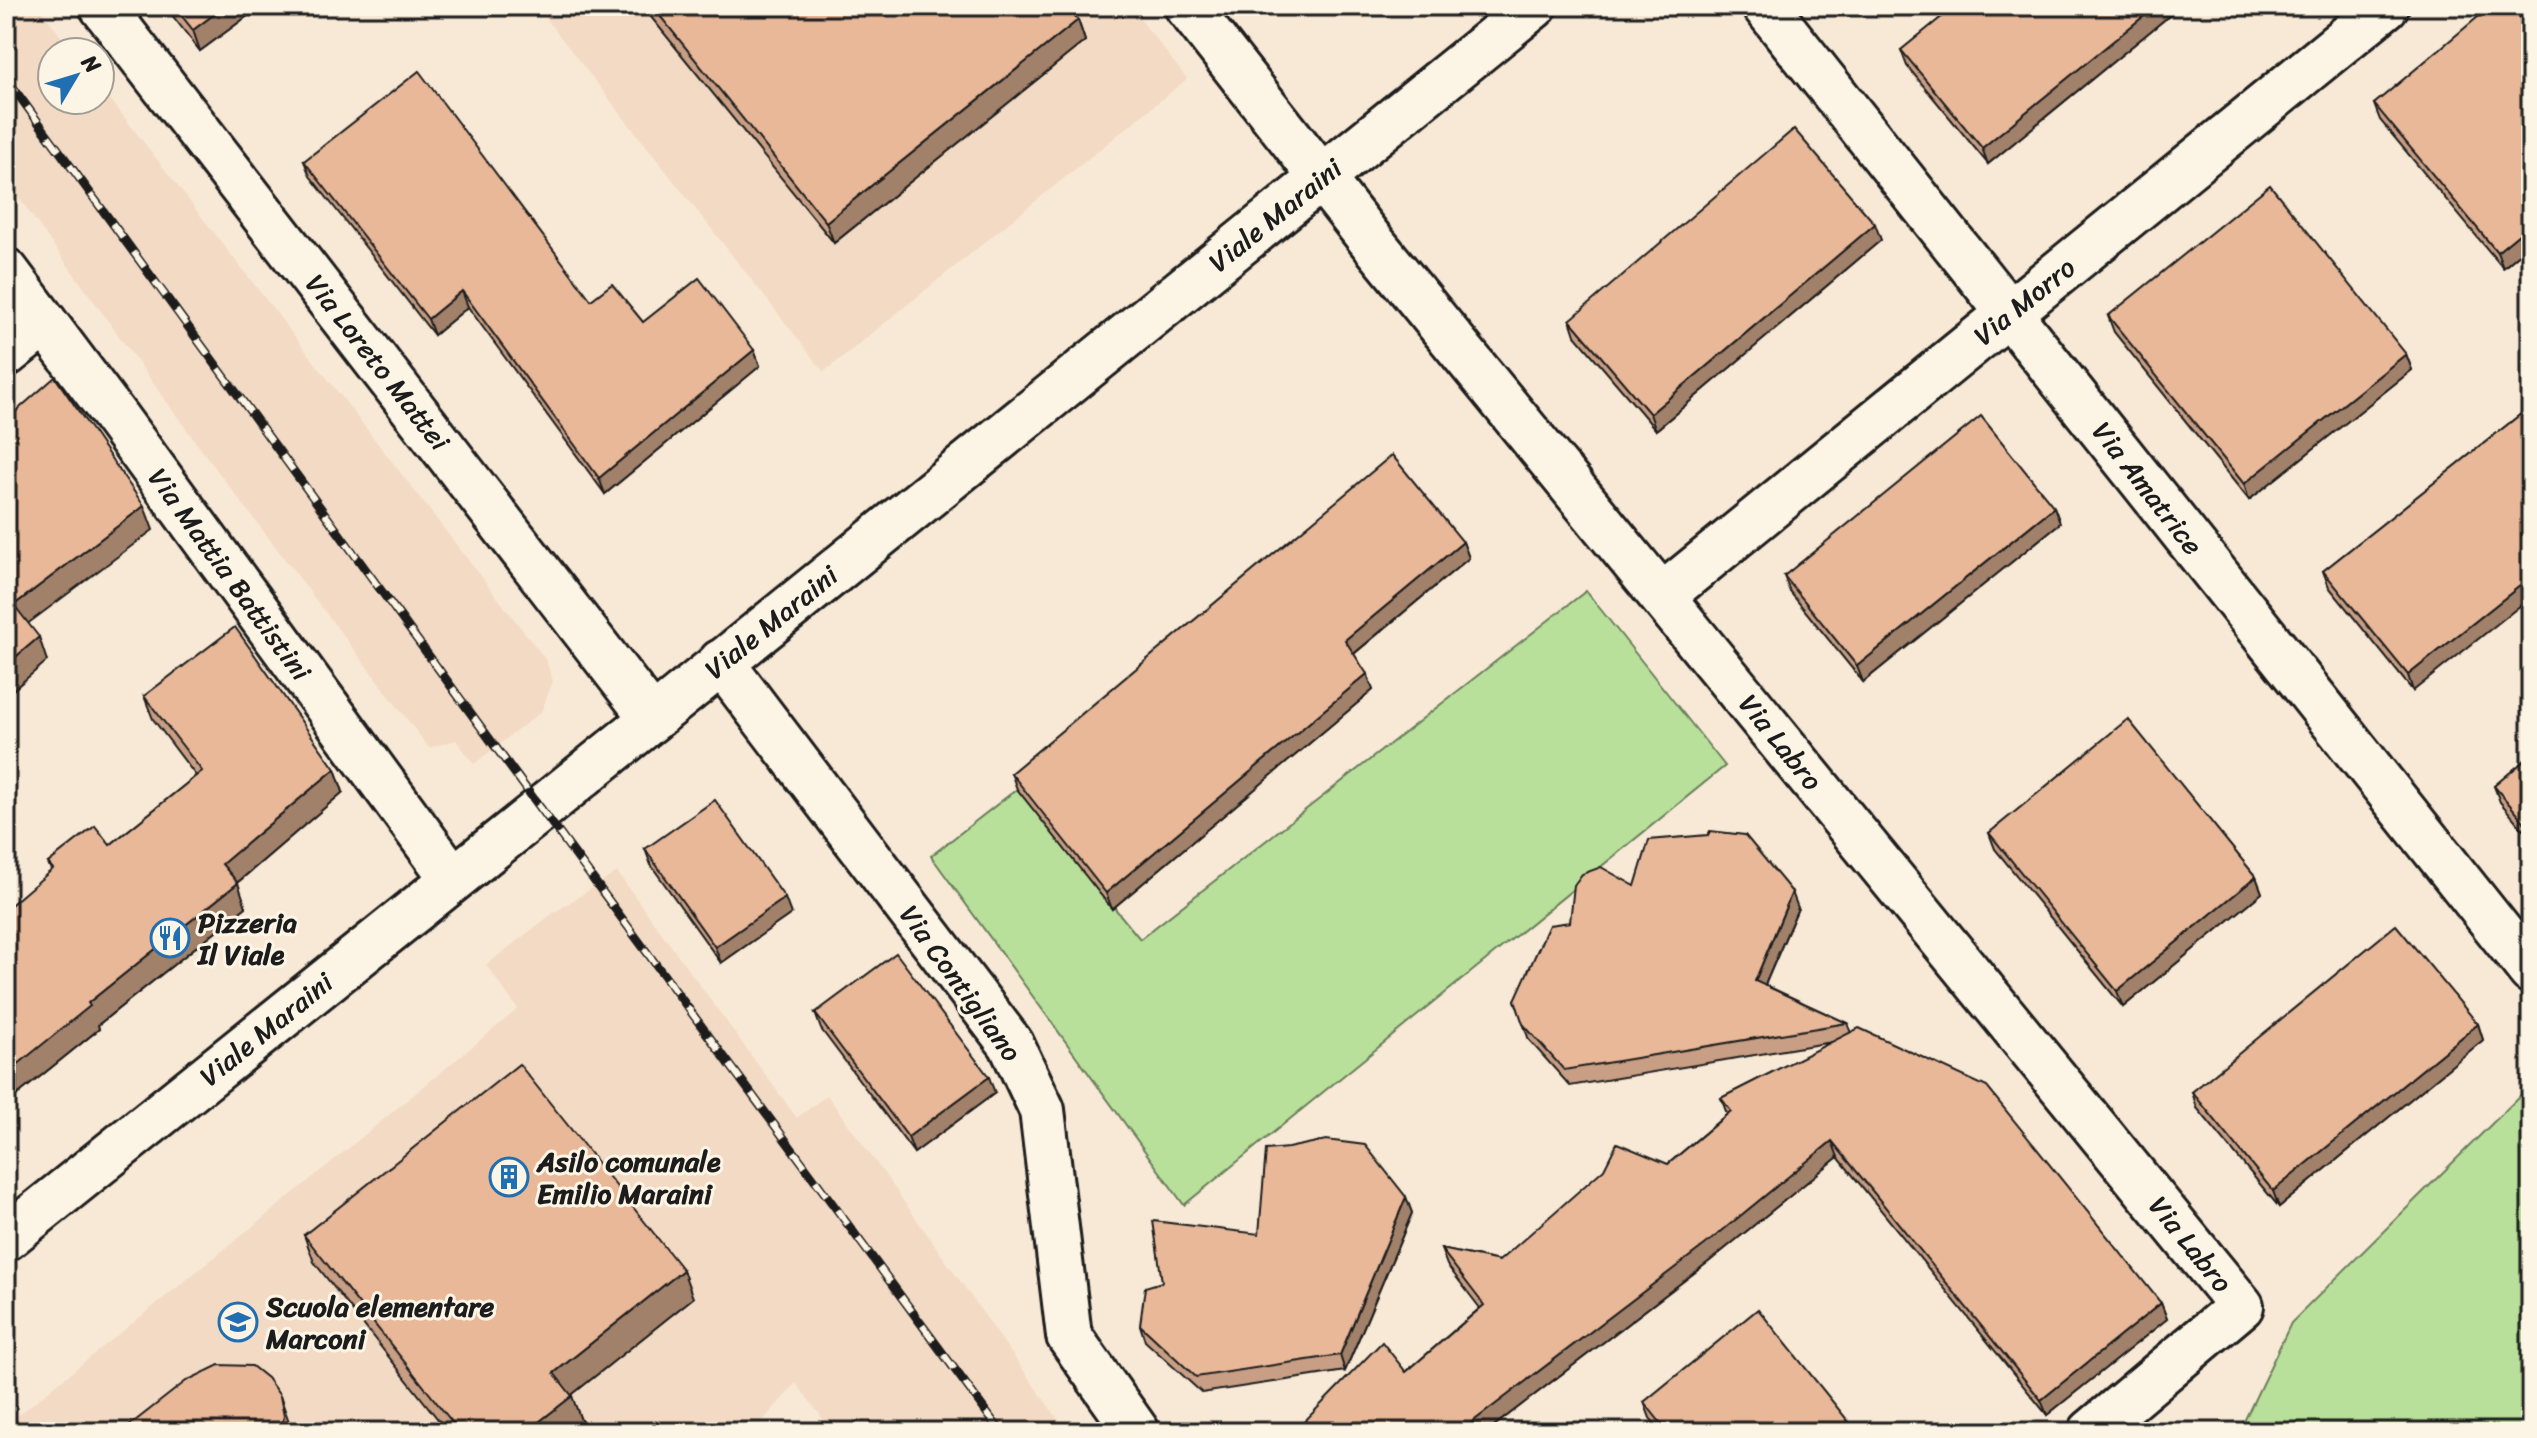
<svg xmlns="http://www.w3.org/2000/svg" width="2537" height="1438" font-family="Sriracha,sans-serif">
<style>
.built{fill:#f3dac4}
.green{fill:#b9e09b;stroke:#6a7e5c;stroke-width:2}
.lines{fill:none;stroke-linecap:round;stroke-linejoin:round}
.minor-casing{stroke:#1c1c1c;stroke-width:50}
.major-casing{stroke:#1c1c1c;stroke-width:50}
.minor{stroke:#fcf5e5;stroke-width:44}
.major{stroke:#fcf5e5;stroke-width:44}
.rail-casing{stroke:#1c1c1c;stroke-width:9}
.rail{stroke:#fcf5e5;stroke-width:6;stroke-dasharray:18;stroke-linecap:butt}
.wall{fill:#c89e84;stroke:#1c1c1c;stroke-width:2}
.shaded-wall{fill:#a2816b;stroke:#1c1c1c;stroke-width:2}
.building{fill:#e8b899;stroke:#1c1c1c;stroke-width:2}
.labels{text-anchor:middle;stroke-width:6;stroke-linejoin:round;paint-order:stroke}
.street-label{font-size:28px;fill:#1c1c1c;stroke:#fcf5e5}
.poi-label{font-size:28px;font-weight:bold;fill:#1c1c1c;stroke:#fcf5e5;text-anchor:start}
</style>
<rect width="100%" height="100%" fill="#f8e9d6"/>
<filter id="ink" filterUnits="userSpaceOnUse"><feTurbulence type="fractalNoise" baseFrequency=".0125" numOctaves="2"/><feDisplacementMap in="SourceGraphic" scale="16" xChannelSelector="R" yChannelSelector="G"/><feConvolveMatrix kernelMatrix="1 2 1 2 8 2 1 2 1" color-interpolation-filters="sRGB"/></filter>
<g filter="url(#ink)">
<g class="built">
<polygon points="6,6 38,6 73,52 52,52 52,100 100,100 100,86 546,660 553,681 541,712 474,764 456,740 429,748 200,448 6,180"/>
<polygon points="536,6 1130,6 1187,79 824,372"/>
<polygon points="617,872 797,1118 827,1095 893,1186 1067,1432 833,1432 796,1383 753,1432 6,1432 6,1425 262,1219 518,1009 486,965 552,914"/>
</g>
<g class="green">
<polygon points="1586,591 1725,766 1184,1205 931,856 1017,789 1140,939"/>
<polygon points="2531,1085 2531,1432 2239,1432 2291,1323"/>
</g>
<g class="lines">
<g class="minor-casing">
<g id="minor">
<polyline points="102,6 652,718"/>
<polyline points="1187,6 1369,238 2241,1306 2091,1432"/>
<polyline points="1765,6 2531,971"/>
<polyline points="6,271 117,419 453,879"/>
<polyline points="6,354 45,323"/>
<polyline points="1662,596 2386,6"/>
<polyline points="721,662 1011,1044 1042,1110 1069,1336 1137,1432"/>
</g>
</g>
<g class="major-casing">
<polyline id="major" points="6,1238 541,809 1534,6"/>
</g>
<use href="#minor" class="minor"/>
<use href="#major" class="major"/>
<g class="rail-casing">
<polyline id="rail" points="6,78 508,764 1001,1432"/>
</g>
<use href="#rail" class="rail"/>
</g>
<g class="wall">
<polygon points="165,6 261,6 200,51"/>
<polygon points="642,6 1067,6 1078,20 1085,41 834,243"/>
<polygon points="2180,7 1988,164 1907,66 1901,50"/>
<polygon points="2531,30 2531,244 2503,268 2380,120 2374,104"/>
<polygon points="304,161 591,300 643,322 754,350 760,366 605,494 468,307 434,335 310,176"/>
<polygon points="1881,240 1656,430 1575,335 1570,320"/>
<polygon points="2108,316 2406,354 2412,370 2249,500 2114,332"/>
<polygon points="2531,406 2413,691 2329,587 2323,571"/>
<polygon points="2054,507 2060,523 1863,682 1790,592 1784,576"/>
<polygon points="1463,542 1469,558 1354,654 1373,690 1112,909 1017,789 1011,773"/>
<polygon points="144,696 335,769 343,792 237,883 246,907 98,1025 99,1029 6,1104 51,870 48,863 110,845 196,776 153,719"/>
<polygon points="2531,755 2531,839 2500,802 2494,786"/>
<polygon points="2180,784 2256,877 2262,893 2123,1007 1995,849 1989,833"/>
<polygon points="645,849 791,914 721,963 651,865"/>
<polygon points="1635,886 1798,908 1765,985 1847,1023 1851,1033 2161,1303 2167,1319 2047,1415 1838,1157 1711,1260 1486,1432 1294,1432 1406,1372 1480,1308 1447,1265 1441,1249 1499,1261 1668,1164 1727,1114 1721,1098 1832,1042 1570,1086 1529,1040 1515,1000 1570,922"/>
<polygon points="815,1013 995,1093 914,1153 821,1029"/>
<polygon points="2478,1024 2483,1040 2279,1207 2197,1108 2192,1092"/>
<polygon points="1406,1197 1412,1213 1345,1371 1202,1393 1145,1341 1140,1325 1162,1282 1259,1234"/>
<polygon points="304,1235 693,1298 571,1395 582,1423 571,1432 448,1432 314,1262"/>
<polygon points="1644,1402 1857,1432 1661,1432 1650,1418"/>
</g>
<g class="shaded-wall">
<polygon points="225,6 261,6 200,51 193,30"/>
<polygon points="2156,6 2180,7 1988,164 1982,148"/>
<polygon points="1078,20 1085,41 834,243 826,222"/>
<polygon points="1875,224 1881,240 1656,430 1650,414"/>
<polygon points="2531,224 2531,244 2503,268 2497,252"/>
<polygon points="462,291 468,307 434,335 428,319"/>
<polygon points="754,350 760,366 605,494 599,478"/>
<polygon points="2406,354 2412,370 2249,500 2244,484"/>
<polygon points="144,506 153,530 22,628 14,605"/>
<polygon points="2054,507 2060,523 1863,682 1857,666"/>
<polygon points="1463,542 1469,558 1351,656 1345,640"/>
<polygon points="2531,577 2531,597 2413,691 2408,675"/>
<polygon points="39,637 47,661 6,696 6,665"/>
<polygon points="1367,674 1373,690 1112,909 1106,893"/>
<polygon points="335,769 343,792 231,888 222,864"/>
<polygon points="2256,877 2262,893 2123,1007 2117,991"/>
<polygon points="238,883 246,907 98,1025 99,1029 6,1104 6,1074 88,1003"/>
<polygon points="1792,892 1798,908 1760,996 1755,981"/>
<polygon points="785,898 791,914 721,963 715,947"/>
<polygon points="2478,1024 2483,1040 2279,1207 2273,1191"/>
<polygon points="989,1077 995,1093 914,1153 908,1137"/>
<polygon points="1832,1141 1838,1157 1711,1260 1486,1432 1459,1432"/>
<polygon points="1406,1197 1412,1213 1345,1371 1340,1355"/>
<polygon points="683,1270 693,1298 564,1401 554,1373"/>
<polygon points="2161,1303 2167,1319 2047,1415 2041,1400"/>
<polygon points="280,1396 288,1419 291,1432 280,1432"/>
<polygon points="572,1396 582,1423 571,1432 526,1432"/>
</g>
<g class="building">
<polygon points="174,6 225,6 193,30"/>
<polygon points="652,6 1067,6 1078,20 826,222"/>
<polygon points="1955,6 2156,6 1982,148 1901,50"/>
<polygon points="2491,6 2511,6 2531,30 2531,224 2497,252 2374,104"/>
<polygon points="419,71 591,300 612,284 643,322 699,278 754,350 599,478 462,291 428,319 304,161"/>
<polygon points="1794,129 1875,224 1650,414 1570,320"/>
<polygon points="2270,185 2406,354 2244,484 2108,316"/>
<polygon points="55,377 144,506 14,605 39,637 6,665 6,420"/>
<polygon points="2531,406 2531,577 2408,675 2323,571"/>
<polygon points="1981,416 2054,507 1857,666 1784,576"/>
<polygon points="1392,455 1463,542 1345,640 1367,674 1106,893 1011,773"/>
<polygon points="235,627 335,769 222,864 238,883 88,1003 90,1006 6,1074 6,909 53,869 48,863 95,826 110,845 202,771 144,696"/>
<polygon points="2128,719 2256,877 2117,991 1989,833"/>
<polygon points="2531,755 2531,830 2494,786"/>
<polygon points="715,800 785,898 715,947 645,849"/>
<polygon points="1710,831 1745,835 1792,892 1755,981 1847,1023 1564,1070 1523,1024 1515,1000 1549,925 1570,922 1574,885 1582,874 1601,867 1635,886 1649,840 1708,835"/>
<polygon points="2396,925 2478,1024 2273,1191 2192,1092"/>
<polygon points="896,953 989,1077 908,1137 815,1013"/>
<polygon points="1859,1028 1987,1087 2161,1303 2041,1400 1832,1141 1706,1244 1459,1432 1294,1432 1382,1342 1406,1372 1484,1305 1441,1249 1499,1261 1604,1169 1617,1143 1668,1164 1731,1111 1721,1098"/>
<polygon points="519,1064 683,1270 554,1373 572,1396 526,1432 460,1432 304,1235"/>
<polygon points="1326,1140 1365,1145 1406,1197 1340,1355 1196,1377 1140,1325 1145,1287 1162,1282 1153,1221 1259,1234 1266,1150 1288,1148"/>
<polygon points="1758,1309 1857,1432 1668,1432 1644,1402"/>
<polygon points="219,1365 252,1366 267,1378 280,1396 284,1416 280,1432 121,1432 186,1381"/>
</g>
</g>
<defs>
<g id="restaurant-ring" transform="scale(2)"><circle r="9.5" fill="#fcf5e5" stroke="#1f6fb2" stroke-width="1.5"/><path d="M-5-6h1v4h1v-4h1v4h1v-4h1v5L-1.5 .5V6h-2V.5L-5-1ZM5-6V6H3V1.5H1.5Q1.5-4 5-6Z" fill="#1f6fb2"/></g>
<g id="building-ring" transform="scale(2)"><circle r="9.5" fill="#fcf5e5" stroke="#1f6fb2" stroke-width="1.5"/><path d="M-4-6H4V6H1V3H-1V6H-4ZM-2.5-4.3h1.7v1.8h-1.7ZM.8-4.3h1.7v1.8H.8ZM-2.5-1h1.7V.8h-1.7ZM.8-1h1.7V.8H.8Z" fill="#1f6fb2"/></g>
<g id="school-ring" transform="scale(2)"><circle r="9.5" fill="#fcf5e5" stroke="#1f6fb2" stroke-width="1.5"/><path d="M0-5L7-2L0 1L-7-2ZM-4 1L0 2.5L4 1V4Q0 6-4 4Z" fill="#1f6fb2"/></g>
</defs>
<g fill-rule="evenodd">
<use href="#restaurant-ring" x="170" y="938"/>
<use href="#building-ring" x="509" y="1177"/>
<use href="#school-ring" x="238" y="1322"/>
</g>
<g class="labels">
<g class="street-label">
<text transform="translate(1275 215) rotate(-39)" y="10">Viale Maraini</text>
<text transform="translate(2024 301) rotate(-39)" y="10">Via Morro</text>
<text transform="translate(378 362) rotate(52)" y="10">Via Loreto Mattei</text>
<text transform="translate(2148 488) rotate(52)" y="10">Via Amatrice</text>
<text transform="translate(230 574) rotate(54)" y="10">Via Mattia Battistini</text>
<text transform="translate(771 622) rotate(-39)" y="10">Viale Maraini</text>
<text transform="translate(1781 742) rotate(51)" y="10">Via Labro</text>
<text transform="translate(961 983) rotate(54)" y="10">Via Contigliano</text>
<text transform="translate(266 1029) rotate(-39)" y="10">Viale Maraini</text>
<text transform="translate(2191 1244) rotate(51)" y="10">Via Labro</text>
</g>
<g class="poi-label">
<text x="198" y="932">Pizzeria<tspan x="198" dy="32">Il Viale</tspan></text>
<text x="537" y="1171">Asilo comunale<tspan x="537" dy="32">Emilio Maraini</tspan></text>
<text x="266" y="1316">Scuola elementare<tspan x="266" dy="32">Marconi</tspan></text>
</g>
</g>
<rect width="2537" height="1438" fill="none" stroke="#fcf5e5" stroke-width="32"/>
<rect x="16" y="16" width="2505" height="1406" fill="none" stroke="#1c1c1c" stroke-width="3" filter="url(#ink)"/>
<g transform="translate(76 76) rotate(52)"><circle r="38" fill="#fcf5e5" stroke="#a29e95" stroke-width="2"/>
<path d="M0-6L14 30L0 20L-14 30Z" fill="#1f6fb2"/>
<text y="-12" font-size="22" font-weight="bold" text-anchor="middle" fill="#1c1c1c">N</text>
</g>
</svg>
